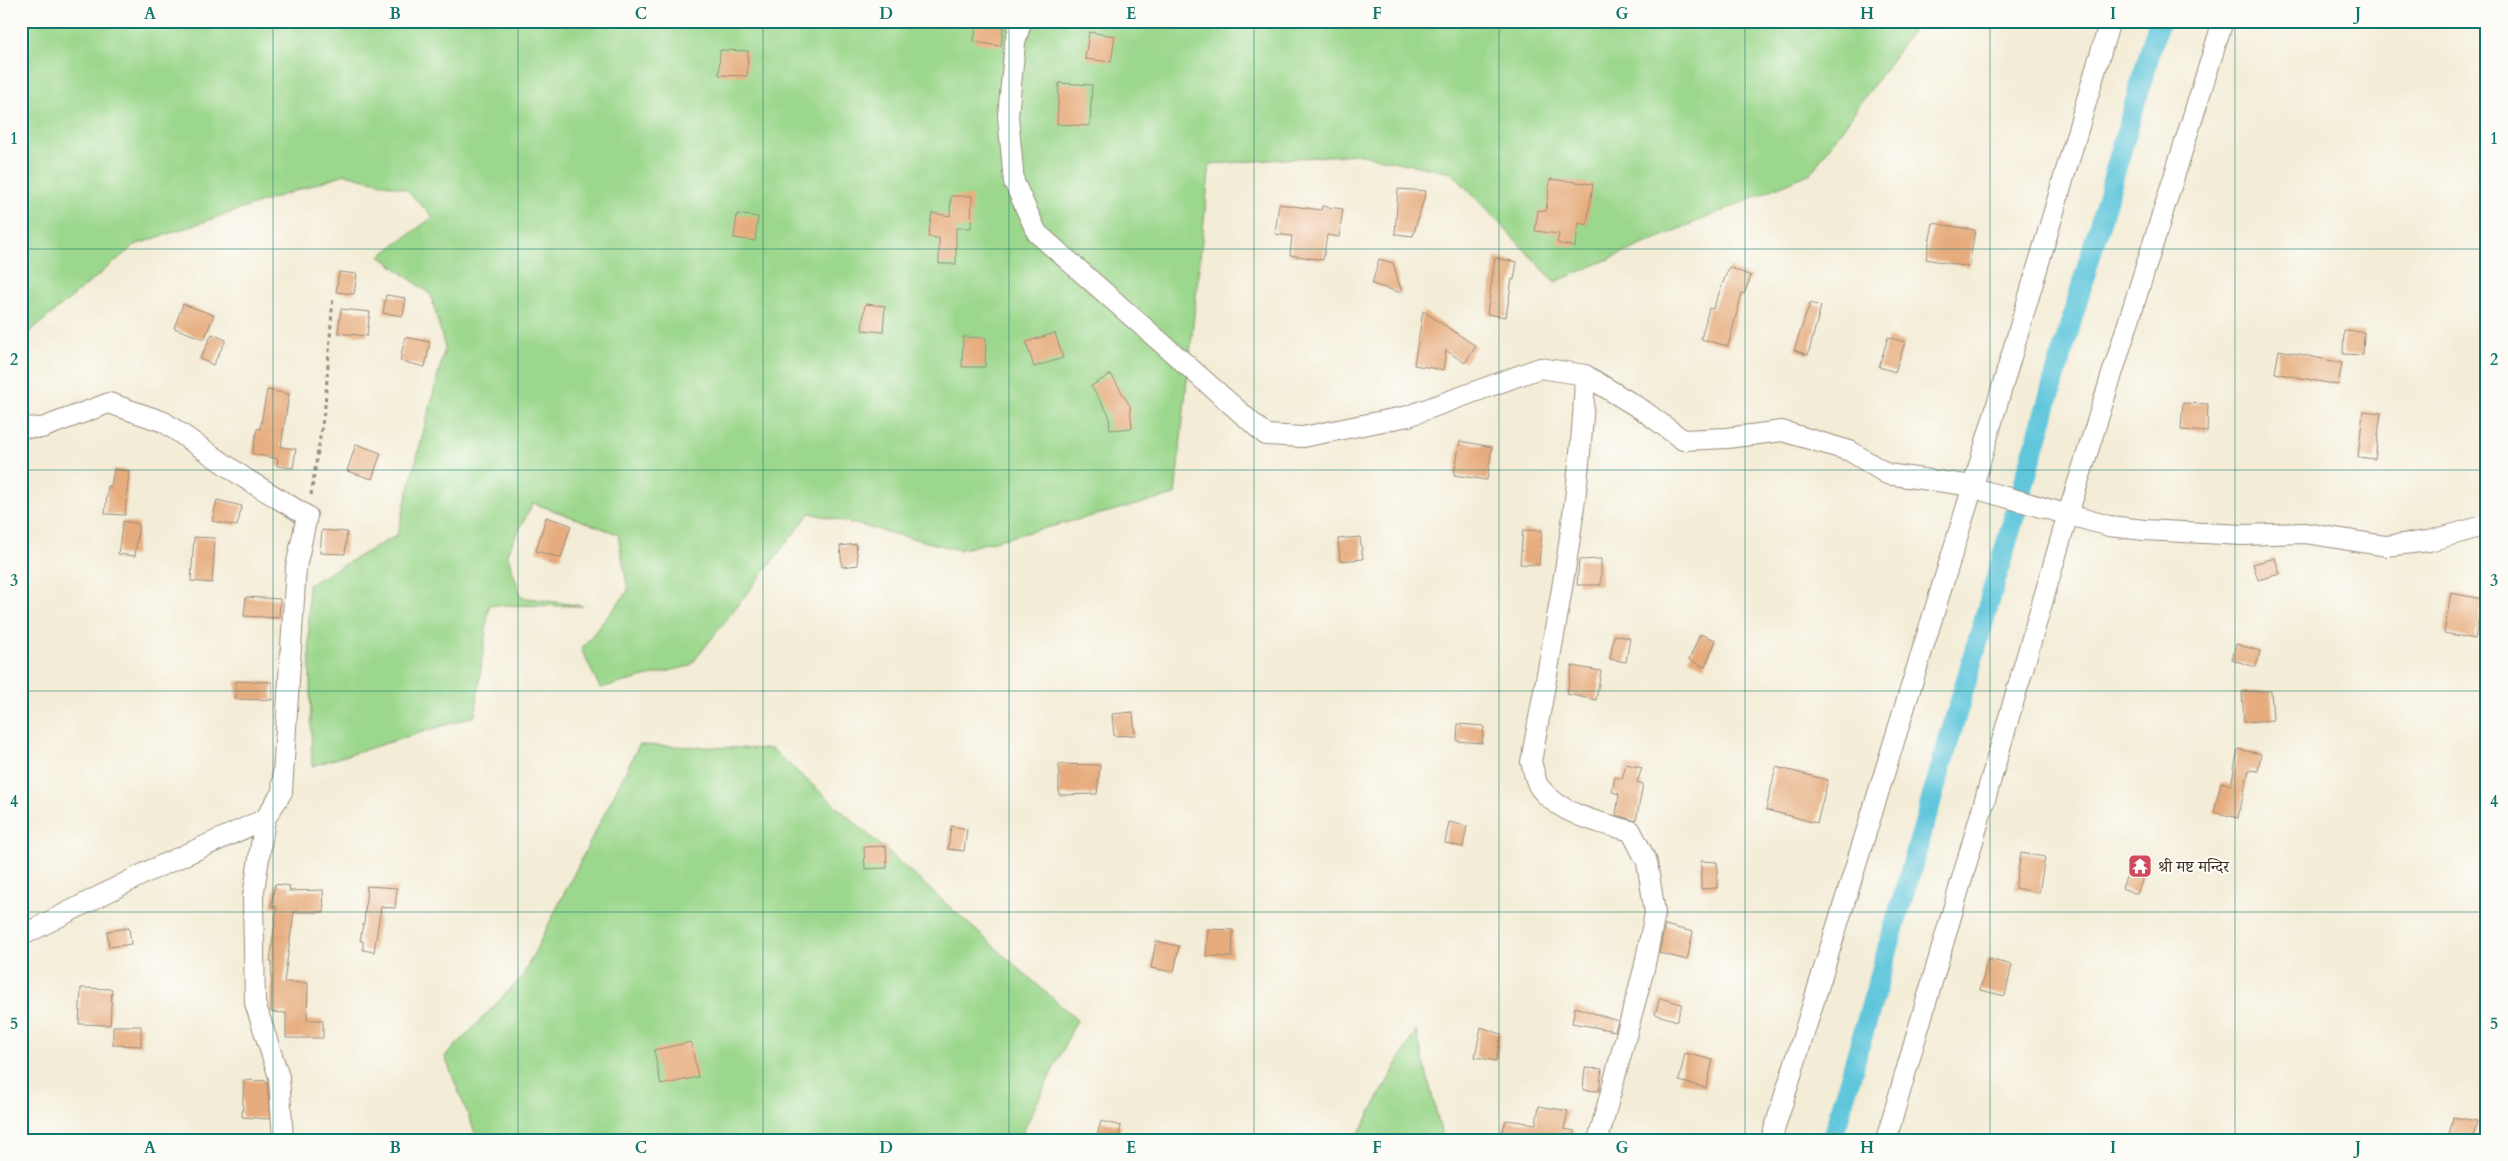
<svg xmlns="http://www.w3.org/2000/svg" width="2508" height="1161" font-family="Cardo,'Noto Serif Devanagari',serif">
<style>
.green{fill:#9bd78c;stroke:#6b8055}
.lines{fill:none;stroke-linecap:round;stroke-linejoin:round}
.canal{stroke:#5ec6db;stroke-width:21}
.building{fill:#e6ac7d}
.minor-casing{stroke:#978b7a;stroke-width:22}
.path{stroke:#978b7a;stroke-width:3;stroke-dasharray:4 4;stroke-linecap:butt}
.minor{stroke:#fff;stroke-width:20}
.grid{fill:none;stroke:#0f766e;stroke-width:1;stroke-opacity:0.55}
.labels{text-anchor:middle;stroke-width:4;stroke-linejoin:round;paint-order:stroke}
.poi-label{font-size:16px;fill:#3b2a1e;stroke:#fdfcf7;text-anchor:start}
.neatline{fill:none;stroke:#0f766e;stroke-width:2}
.grid-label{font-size:16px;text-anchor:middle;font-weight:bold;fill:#0f766e}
</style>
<rect width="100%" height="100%" fill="#fdfcf7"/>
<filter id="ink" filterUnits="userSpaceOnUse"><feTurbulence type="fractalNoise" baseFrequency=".02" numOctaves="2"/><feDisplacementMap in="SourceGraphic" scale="10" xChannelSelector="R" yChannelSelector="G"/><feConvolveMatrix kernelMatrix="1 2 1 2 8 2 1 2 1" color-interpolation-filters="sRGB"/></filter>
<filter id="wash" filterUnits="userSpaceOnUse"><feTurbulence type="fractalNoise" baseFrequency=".0096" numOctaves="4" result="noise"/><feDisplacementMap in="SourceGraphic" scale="20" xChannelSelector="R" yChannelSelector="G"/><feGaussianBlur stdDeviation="1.12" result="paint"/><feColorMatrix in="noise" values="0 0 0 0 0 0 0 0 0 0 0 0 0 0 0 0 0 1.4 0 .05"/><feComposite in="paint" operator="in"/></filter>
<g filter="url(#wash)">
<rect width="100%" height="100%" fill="#f3ecd6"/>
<g class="green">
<polygon points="21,21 1919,21 1811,173 1555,282 1452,173 1358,154 1210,164 1175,495 959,550 810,513 690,666 600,688 581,649 628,591 618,534 533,503 507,553 521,597 583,606 489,605 475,716 312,766 308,585 397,535 445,348 431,295 380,256 433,217 405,189 345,174 135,245 21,339"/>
<polygon points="639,745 772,749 1077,1020 1019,1140 478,1140 445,1057 522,977"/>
<polygon points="1416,1030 1443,1140 1355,1140"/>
</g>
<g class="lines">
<polyline class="canal" points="1832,1140 2159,21"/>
</g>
<g id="blocks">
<g class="building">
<polygon points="977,21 1004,23 1001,46 974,42"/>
<polygon points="1089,32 1115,36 1111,62 1085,59"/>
<polygon points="720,50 748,51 747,76 719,75"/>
<polygon points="1059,83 1092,85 1090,126 1057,124"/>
<polygon points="1550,179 1593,184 1587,225 1579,223 1575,247 1557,243 1559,234 1535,231 1538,210 1546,211"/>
<polygon points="1398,189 1426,191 1413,236 1395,234"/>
<polygon points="951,196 972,196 971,228 956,228 956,264 939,264 939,238 928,237 932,213 950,216"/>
<polygon points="1279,204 1321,210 1322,206 1343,209 1339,237 1327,235 1323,260 1290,255 1292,236 1275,234"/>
<polygon points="737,214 758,217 755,241 734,238"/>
<polygon points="1933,223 1975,230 1969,267 1926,259"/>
<polygon points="1495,258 1517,262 1514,280 1512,279 1506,317 1487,314"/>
<polygon points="1379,259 1393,263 1402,293 1372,284"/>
<polygon points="1729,267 1751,276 1744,294 1742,293 1728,346 1701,339 1709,308 1713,309"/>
<polygon points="339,272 357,274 354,294 336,292"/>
<polygon points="386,295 406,298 403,316 383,313"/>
<polygon points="1810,303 1821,306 1808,355 1794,350"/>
<polygon points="183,304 214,315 204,339 174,328"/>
<polygon points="865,304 885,306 883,332 862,330"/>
<polygon points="341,309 370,312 367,336 338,333"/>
<polygon points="1423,311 1476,346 1465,363 1446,350 1443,370 1414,365"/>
<polygon points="2344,331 2364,332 2363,355 2343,354"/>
<polygon points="1055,333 1063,358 1034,367 1026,342"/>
<polygon points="212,334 226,340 213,365 200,359"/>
<polygon points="405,337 430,342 425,367 400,361"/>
<polygon points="963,337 986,338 985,367 962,367"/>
<polygon points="1888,337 1905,342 1895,372 1879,367"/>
<polygon points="2279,350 2342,363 2338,385 2275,373"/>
<polygon points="1111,374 1130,406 1132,428 1110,430 1109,415 1091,386"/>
<polygon points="267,390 289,394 281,447 296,449 293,468 277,466 278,459 252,454 257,429 260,429"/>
<polygon points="2183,403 2208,404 2207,432 2181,430"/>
<polygon points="2363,411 2381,413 2375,459 2358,457"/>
<polygon points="1460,441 1492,447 1487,480 1454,475"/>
<polygon points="356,444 381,453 372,479 347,471"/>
<polygon points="114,469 129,471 125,515 105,514 108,486 111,486"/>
<polygon points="217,500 242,506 237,526 212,521"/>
<polygon points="546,517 571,525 561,558 536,551"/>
<polygon points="123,521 139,524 135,556 118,554"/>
<polygon points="322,530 347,532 345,554 320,553"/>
<polygon points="1523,530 1542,531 1539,565 1520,564"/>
<polygon points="194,537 215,538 212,583 191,581"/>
<polygon points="1360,537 1363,559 1340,561 1338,539"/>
<polygon points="856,544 858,565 842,567 840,546"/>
<polygon points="2275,558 2280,574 2258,580 2253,564"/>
<polygon points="1601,559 1601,585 1577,585 1579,560"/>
<polygon points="2451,593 2482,599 2475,639 2444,633"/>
<polygon points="246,597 280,599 279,618 244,616"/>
<polygon points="1700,634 1716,640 1705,667 1689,660"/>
<polygon points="1614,635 1630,638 1626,662 1610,659"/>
<polygon points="2236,644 2260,651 2256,667 2232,660"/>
<polygon points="1572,666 1601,671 1596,700 1567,694"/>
<polygon points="236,681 272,682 272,700 236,699"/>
<polygon points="2271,691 2273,720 2244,722 2242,692"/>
<polygon points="1133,712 1135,735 1114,736 1112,714"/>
<polygon points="1458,724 1484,726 1482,743 1457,741"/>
<polygon points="2238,749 2261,754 2258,771 2249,770 2238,818 2214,812 2221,782 2231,785"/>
<polygon points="1059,764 1100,765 1097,794 1059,795"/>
<polygon points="1626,764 1642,768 1637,782 1643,784 1636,821 1616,815 1619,794 1612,792 1615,777 1622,779"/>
<polygon points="1776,767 1828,780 1817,823 1766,810"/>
<polygon points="1449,822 1467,826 1463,847 1445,843"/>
<polygon points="951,826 967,829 964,851 948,849"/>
<polygon points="886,846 887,868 865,869 864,847"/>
<polygon points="2021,853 2045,857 2039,893 2015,888"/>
<polygon points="1701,861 1717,862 1717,888 1701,889"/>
<polygon points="2130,867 2145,873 2137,894 2122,888"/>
<polygon points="275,884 290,886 289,891 323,890 324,912 294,912 284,982 308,983 307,1020 323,1020 323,1038 286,1038 286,1013 271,1012 272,961 270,961 277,907 271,906"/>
<polygon points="367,886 397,888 395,908 381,907 374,952 363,950 363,941 360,941 363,924 364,924"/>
<polygon points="1665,925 1693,932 1687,960 1659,953"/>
<polygon points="129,928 131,944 109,947 107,931"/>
<polygon points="1208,929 1233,930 1232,957 1206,956"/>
<polygon points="1156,941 1179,946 1174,972 1151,968"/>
<polygon points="1988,959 2012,965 2005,996 1980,990"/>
<polygon points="81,988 112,989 110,1025 79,1024"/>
<polygon points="1660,998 1682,1004 1677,1021 1655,1014"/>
<polygon points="1575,1007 1618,1021 1615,1031 1572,1023"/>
<polygon points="113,1026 141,1026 141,1046 113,1045"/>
<polygon points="1481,1027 1501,1034 1496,1061 1475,1057"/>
<polygon points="691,1042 698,1077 661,1085 654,1050"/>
<polygon points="1685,1053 1713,1060 1706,1088 1679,1081"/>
<polygon points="1585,1068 1602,1069 1599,1091 1583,1090"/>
<polygon points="244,1080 267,1081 270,1119 242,1117"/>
<polygon points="1539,1106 1568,1111 1564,1129 1575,1131 1574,1140 1500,1140 1506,1120 1536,1124"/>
<polygon points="2453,1117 2477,1121 2473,1140 2448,1140"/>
<polygon points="1101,1121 1121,1126 1118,1140 1096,1140"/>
</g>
</g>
</g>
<g filter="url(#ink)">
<use href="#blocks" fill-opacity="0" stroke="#978b7a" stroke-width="1"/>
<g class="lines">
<g class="minor-casing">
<g id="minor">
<polyline points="1021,21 1015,43 1008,116 1014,182 1037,233 1266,435 1303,437 1408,416 1540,368 1585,375 1644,411 1683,440 1727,438 1782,431 1850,451 1887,474 1973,486 1984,491 2109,526 2144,530 2243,535 2305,533 2386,546 2429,541 2487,525"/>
<path d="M1585,375C1581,505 1554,634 1531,762C1534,770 1535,782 1540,788C1561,815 1601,823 1631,831L1647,862L1655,913L1644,969L1598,1140"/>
<polyline points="21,427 42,428 109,403 164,422 246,479 307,516 296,567 282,792 265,819 253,897 255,1003 279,1077 283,1140"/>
<polyline points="21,936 149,871 265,819"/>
<polyline points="1771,1140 1973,486 2110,21"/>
<polyline points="1886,1140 2068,514 2223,21"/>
</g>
</g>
<polyline class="path" points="311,495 325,406 333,297"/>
<use href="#minor" class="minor"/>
</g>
</g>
<path class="grid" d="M273,21V1140M518,21V1140M763,21V1140M1009,21V1140M1254,21V1140M1499,21V1140M1745,21V1140M1990,21V1140M2235,21V1140M21,249H2487M21,470H2487M21,691H2487M21,912H2487"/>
<defs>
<g id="temple-square" transform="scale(1.25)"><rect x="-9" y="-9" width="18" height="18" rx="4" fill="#d1495b" stroke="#fdfcf7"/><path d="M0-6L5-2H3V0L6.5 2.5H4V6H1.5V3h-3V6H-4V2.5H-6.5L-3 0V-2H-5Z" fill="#fff"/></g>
</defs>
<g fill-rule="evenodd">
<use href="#temple-square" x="2140" y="866"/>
</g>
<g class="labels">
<g class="poi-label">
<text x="2158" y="872">श्री मष्ट मन्दिर</text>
</g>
</g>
<rect width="2508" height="1161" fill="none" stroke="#fdfcf7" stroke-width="55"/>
<rect x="28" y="28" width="2452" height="1106" class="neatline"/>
<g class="grid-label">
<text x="150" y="19">A</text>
<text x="395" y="19">B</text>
<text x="641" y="19">C</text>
<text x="886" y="19">D</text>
<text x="1131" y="19">E</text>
<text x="1377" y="19">F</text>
<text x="1622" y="19">G</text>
<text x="1867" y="19">H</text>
<text x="2113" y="19">I</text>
<text x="2358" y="19">J</text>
<text x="14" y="144">1</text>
<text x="2494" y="144">1</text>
<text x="14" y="365">2</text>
<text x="2494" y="365">2</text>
<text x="14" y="586">3</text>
<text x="2494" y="586">3</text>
<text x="14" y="807">4</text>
<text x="2494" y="807">4</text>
<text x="14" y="1029">5</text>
<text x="2494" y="1029">5</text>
<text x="150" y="1153">A</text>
<text x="395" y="1153">B</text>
<text x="641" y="1153">C</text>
<text x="886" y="1153">D</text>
<text x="1131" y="1153">E</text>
<text x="1377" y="1153">F</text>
<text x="1622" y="1153">G</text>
<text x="1867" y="1153">H</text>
<text x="2113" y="1153">I</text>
<text x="2358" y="1153">J</text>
</g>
</svg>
